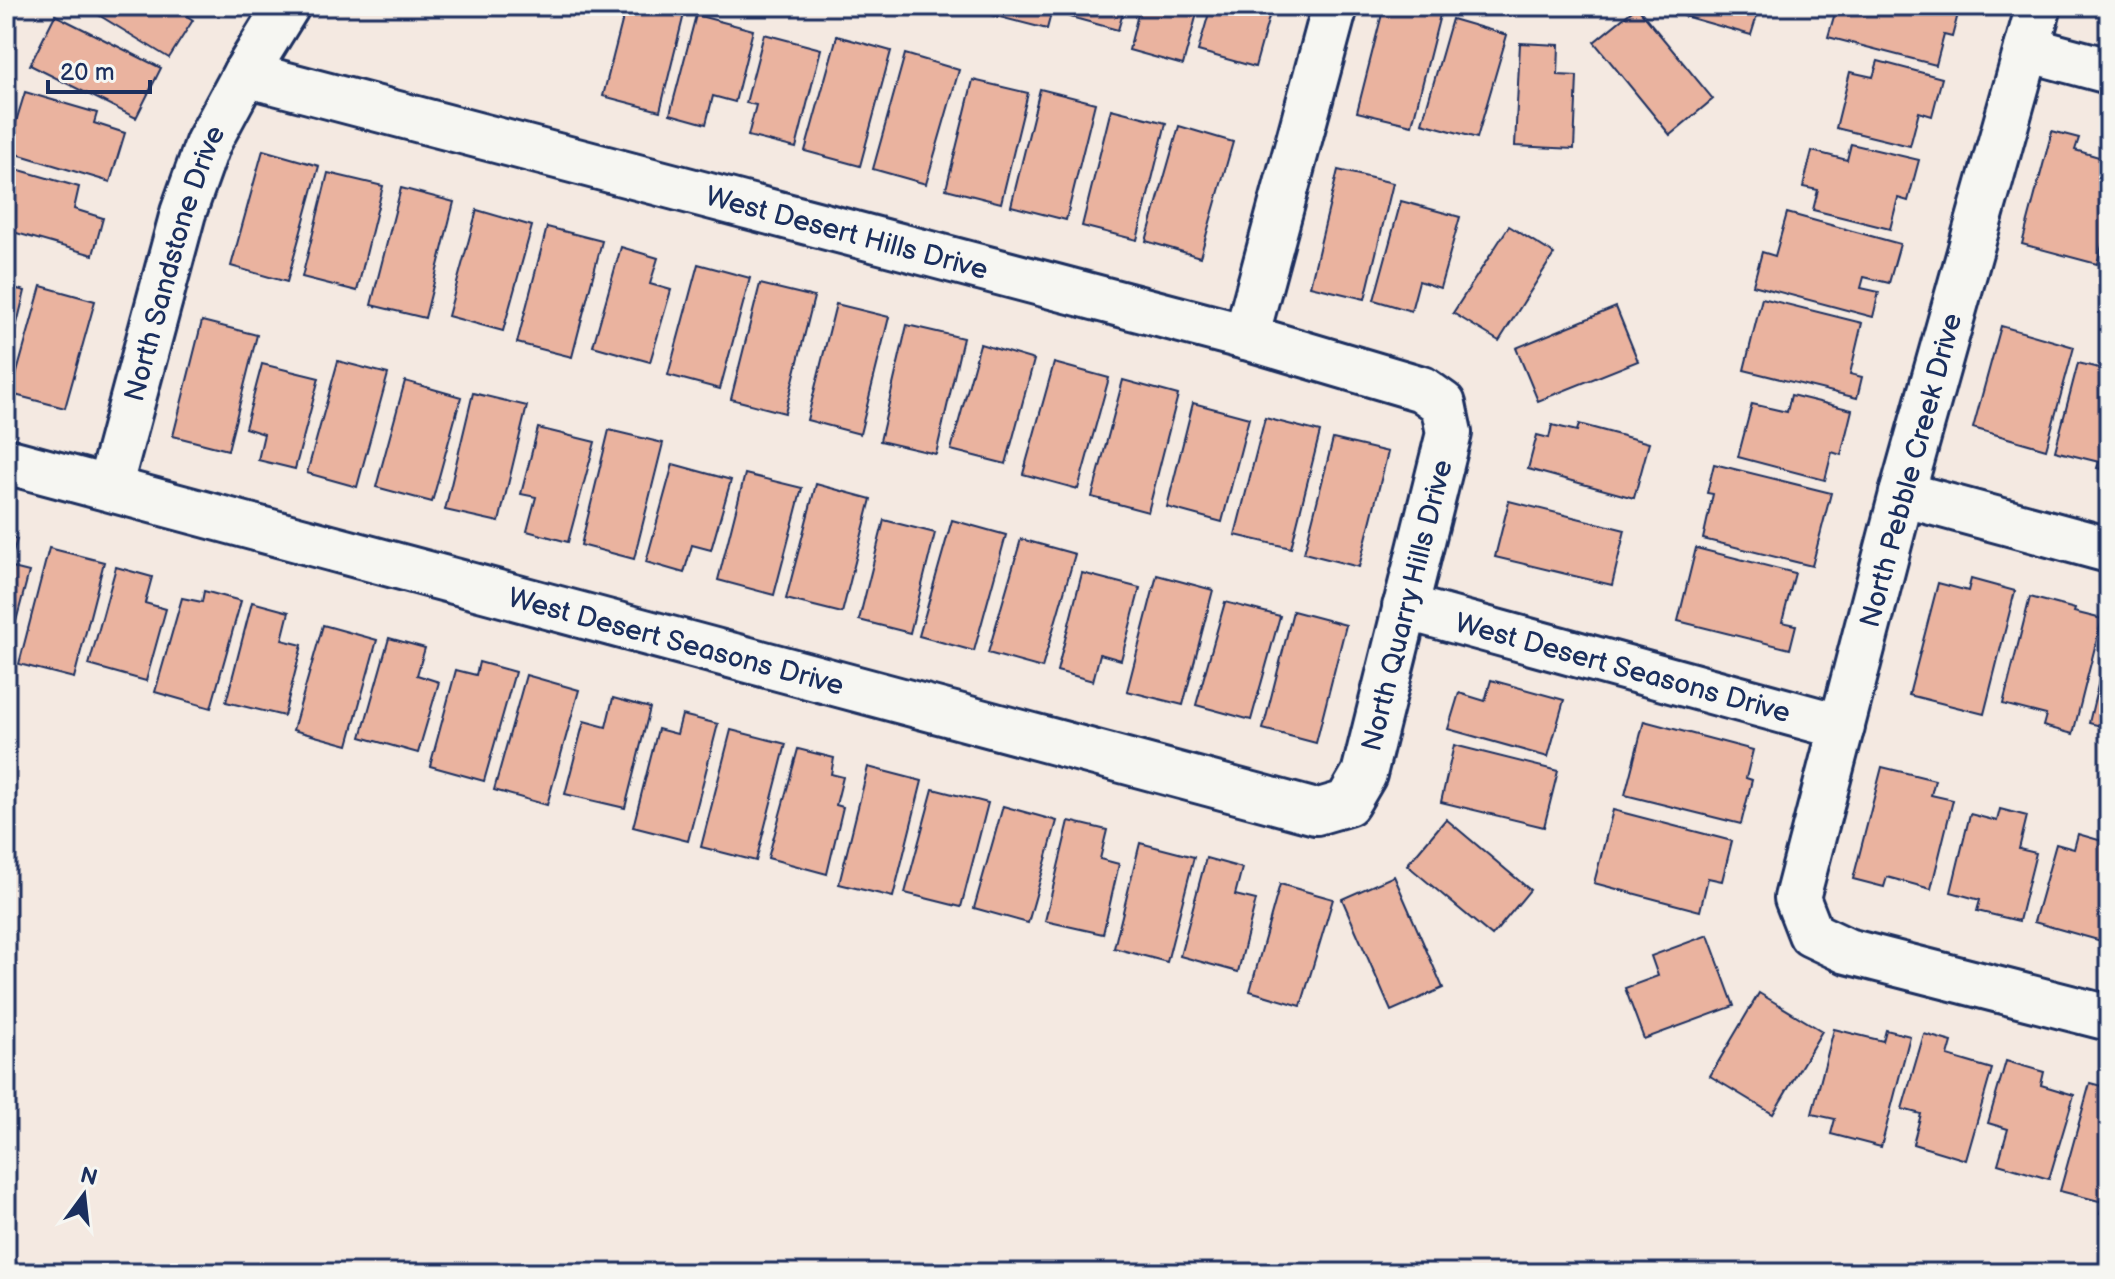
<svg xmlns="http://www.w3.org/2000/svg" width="2115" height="1279" font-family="'Balsamiq Sans',sans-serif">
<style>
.building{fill:#eab39f;stroke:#1b2f5e;stroke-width:2}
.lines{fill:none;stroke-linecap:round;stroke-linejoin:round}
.minor-casing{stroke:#1b2f5e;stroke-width:50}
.minor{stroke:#f6f6f2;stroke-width:44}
.labels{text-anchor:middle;stroke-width:7;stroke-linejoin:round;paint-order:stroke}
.street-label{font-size:28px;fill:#1b2f5e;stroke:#f6f6f2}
</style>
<rect width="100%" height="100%" fill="#f4e9e1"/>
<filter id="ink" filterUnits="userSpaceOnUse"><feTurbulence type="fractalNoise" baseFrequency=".0125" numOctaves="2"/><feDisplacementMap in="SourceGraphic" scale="16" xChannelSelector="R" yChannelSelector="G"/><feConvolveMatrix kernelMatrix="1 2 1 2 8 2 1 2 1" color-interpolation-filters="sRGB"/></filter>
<g filter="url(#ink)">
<g class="building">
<polygon points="84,6 192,6 187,16 193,20 169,58"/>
<polygon points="626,6 686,6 660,111 603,96"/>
<polygon points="995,6 1053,6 1047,29 992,15"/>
<polygon points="1063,6 1125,6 1118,30 1060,14"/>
<polygon points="1140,6 1199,6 1183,65 1129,50"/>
<polygon points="1211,6 1272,6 1255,67 1198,51"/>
<polygon points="1384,6 1421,6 1441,11 1412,125 1357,112"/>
<polygon points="1686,6 1760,6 1751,35 1684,16"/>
<polygon points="1837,6 1960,6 1952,37 1944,35 1936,65 1828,37"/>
<polygon points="1637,7 1713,99 1670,135 1594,42"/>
<polygon points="55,15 161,68 136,118 30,65"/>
<polygon points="696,15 753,30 735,102 713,96 706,124 670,114"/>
<polygon points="1452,19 1507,35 1477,138 1422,123"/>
<polygon points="764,34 821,49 796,148 748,136 756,105 746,103"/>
<polygon points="837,36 891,51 860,166 805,151"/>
<polygon points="1520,43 1559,45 1558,75 1577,76 1574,149 1515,146"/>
<polygon points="905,54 959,70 926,184 873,169"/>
<polygon points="1878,61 1942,78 1932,116 1919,112 1910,146 1836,128 1850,72 1873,77"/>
<polygon points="973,80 1028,93 1001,203 946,189"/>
<polygon points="1040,89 1095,103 1066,220 1011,206"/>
<polygon points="25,92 97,113 94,123 125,133 110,182 7,151"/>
<polygon points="1111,109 1166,123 1137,240 1082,226"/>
<polygon points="1179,126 1233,142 1200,257 1146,241"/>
<polygon points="2052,131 2079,138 2075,150 2109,160 2109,220 2097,264 2022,244"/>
<polygon points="1851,144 1919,160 1908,201 1898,198 1890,229 1813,210 1818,190 1803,187 1812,151 1847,160"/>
<polygon points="263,150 319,166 287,282 231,266"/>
<polygon points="9,167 79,187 74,209 103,218 93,255 6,230 6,179"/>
<polygon points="1338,170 1393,183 1365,299 1310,286"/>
<polygon points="328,173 383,186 357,291 302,277"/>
<polygon points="401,188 454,202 425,318 371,305"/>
<polygon points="1401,201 1460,217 1440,288 1419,281 1411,311 1374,300"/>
<polygon points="477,210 532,226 503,331 448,316"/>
<polygon points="1787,213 1900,244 1889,283 1864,277 1861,288 1879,292 1873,317 1753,285 1762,252 1775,256"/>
<polygon points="1509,226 1554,254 1499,341 1453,313"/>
<polygon points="547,227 602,241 572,357 517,343"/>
<polygon points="621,247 658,258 650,284 671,290 650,362 593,346"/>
<polygon points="698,264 750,278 720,389 668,375"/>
<polygon points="760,284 814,297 785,413 731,399"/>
<polygon points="6,286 25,291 6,369"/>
<polygon points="41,286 95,301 65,408 11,394"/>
<polygon points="1762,298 1862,323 1850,374 1862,377 1857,398 1744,370"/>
<polygon points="836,304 889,317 860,434 807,420"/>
<polygon points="1616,307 1638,361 1538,401 1516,348"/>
<polygon points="202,321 257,335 228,450 173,436"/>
<polygon points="907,325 963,338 936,454 880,441"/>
<polygon points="2001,326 2074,347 2046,449 1973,428"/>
<polygon points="980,344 1034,360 1006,464 951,450"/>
<polygon points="2106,356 2109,356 2109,471 2097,468 2099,462 2055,451 2078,363 2103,369"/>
<polygon points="338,361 388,374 357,487 307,473"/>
<polygon points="1054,363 1109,378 1078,489 1023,474"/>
<polygon points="262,364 319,378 295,469 258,460 264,434 245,428"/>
<polygon points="1123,380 1178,395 1148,512 1092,497"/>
<polygon points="405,381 461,397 432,502 376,487"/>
<polygon points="473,393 527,406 499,522 445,510"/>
<polygon points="1791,395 1852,410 1841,455 1832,452 1825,480 1738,457 1752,404 1787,412"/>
<polygon points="1193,403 1249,418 1222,522 1167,507"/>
<polygon points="1265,418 1320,432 1291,548 1235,535"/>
<polygon points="1579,424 1649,443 1634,498 1528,469 1537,435 1549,438 1552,425 1577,431"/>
<polygon points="538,428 595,442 568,542 527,531 536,497 521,494"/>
<polygon points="609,430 663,443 634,559 581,545"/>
<polygon points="1333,439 1388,452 1359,567 1304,553"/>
<polygon points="673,464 731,480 711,550 692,545 684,573 646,562"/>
<polygon points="1714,464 1831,493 1812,566 1703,539 1713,494 1707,493"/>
<polygon points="745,474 802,488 774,595 718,580"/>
<polygon points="816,484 871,499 842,613 786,599"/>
<polygon points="1509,501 1625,530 1612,585 1495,557"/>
<polygon points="884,520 935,533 910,633 859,620"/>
<polygon points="952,520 1006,535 974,651 919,636"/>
<polygon points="6,536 17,539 9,567 29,572 10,644 6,643"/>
<polygon points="1021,539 1075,554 1042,668 988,653"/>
<polygon points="49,548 104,562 74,678 19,664"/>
<polygon points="1696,548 1795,573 1782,622 1796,625 1790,649 1678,621"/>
<polygon points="116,567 152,577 145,603 166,609 146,681 89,665"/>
<polygon points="1082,573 1140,588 1121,660 1100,654 1093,681 1057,671"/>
<polygon points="1157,575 1213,590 1183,705 1127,691"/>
<polygon points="1971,579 2015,591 1984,714 1909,695 1938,583 1968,591"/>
<polygon points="204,591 241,601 211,708 155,692 182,598 202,602"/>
<polygon points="2030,597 2075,609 2074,612 2102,619 2073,734 2043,726 2046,715 2003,704"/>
<polygon points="252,602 289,612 282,640 302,645 284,716 226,702"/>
<polygon points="1225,602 1280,616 1251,720 1196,705"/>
<polygon points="1293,611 1346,625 1316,743 1263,729"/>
<polygon points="323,625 377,640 348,745 293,730"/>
<polygon points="389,638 425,648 417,675 439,682 418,753 361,737"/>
<polygon points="2109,639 2109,728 2089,723"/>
<polygon points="479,662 515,672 484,781 430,766 456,670 476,675"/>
<polygon points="526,675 579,690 547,805 494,790"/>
<polygon points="1491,680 1564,700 1548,757 1448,729 1459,693 1485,701"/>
<polygon points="613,698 650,708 625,808 565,794 584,721 606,727"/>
<polygon points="682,715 718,724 688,841 633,827 658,729 677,734"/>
<polygon points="1644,721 1753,750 1746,778 1752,780 1741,824 1625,795"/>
<polygon points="731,730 786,744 756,861 701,847"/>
<polygon points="1454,745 1558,771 1544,827 1441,802"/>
<polygon points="798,749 834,758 831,774 843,777 836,805 843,807 827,874 768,858"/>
<polygon points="868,767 922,781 893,897 839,884"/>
<polygon points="1882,767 1935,780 1931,795 1953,800 1931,889 1887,877 1884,887 1853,879"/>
<polygon points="933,789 988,803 961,907 905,893"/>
<polygon points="1003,806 1057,821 1028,923 974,908"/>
<polygon points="2000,809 2027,816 2019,849 2036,853 2019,921 1977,911 1980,900 1951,892 1970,814 1997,821"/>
<polygon points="1613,810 1732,841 1722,881 1708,878 1700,911 1594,883"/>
<polygon points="1446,819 1530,890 1492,936 1407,865"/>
<polygon points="1069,821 1107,830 1100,859 1119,864 1103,934 1045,921"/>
<polygon points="2078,834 2109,843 2109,863 2105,878 2109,879 2109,929 2105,942 2034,922 2056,844 2074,849"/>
<polygon points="1140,843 1194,857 1167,962 1114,948"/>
<polygon points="1206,858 1242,868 1235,895 1256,900 1238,972 1180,956"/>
<polygon points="1394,876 1443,988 1391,1011 1342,899"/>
<polygon points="1280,884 1333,899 1301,1006 1250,991"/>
<polygon points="1708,935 1734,1006 1644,1039 1625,988 1658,976 1651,956"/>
<polygon points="1759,993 1822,1031 1773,1114 1710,1076"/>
<polygon points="1834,1029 1883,1041 1886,1030 1910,1036 1881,1147 1831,1134 1835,1119 1812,1114"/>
<polygon points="1924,1034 1952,1042 1948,1056 1992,1069 1966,1160 1913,1144 1921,1114 1902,1109"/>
<polygon points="2006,1061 2044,1072 2041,1085 2074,1095 2049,1179 1998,1164 2008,1129 1988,1123"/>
<polygon points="2090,1083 2109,1088 2109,1216 2100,1214 2103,1202 2060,1191"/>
</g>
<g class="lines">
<g class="minor-casing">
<g id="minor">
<polyline points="2039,6 1902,494 1797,898 1811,934 1847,951 2109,1018"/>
<polyline points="2027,49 2109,71"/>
<polyline points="1246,337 1335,6"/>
<path id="s1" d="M6,461L1316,812L1347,803L1364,774L1449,433L1443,404L1422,389L1246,337L245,74"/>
<path id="s2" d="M109,488L183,213L208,143L245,74L287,6"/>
<polyline points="1902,494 2109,550"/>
<path id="s3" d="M1405,607L1842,727"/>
</g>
</g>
<use href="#minor" class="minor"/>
</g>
</g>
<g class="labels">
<g class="street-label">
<text transform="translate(847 232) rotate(15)" y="10">West Desert Hills Drive</text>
<text dy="10" stroke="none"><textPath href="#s2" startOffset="234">North Sandstone Drive</textPath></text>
<text transform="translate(1910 470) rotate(-75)" y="10">North Pebble Creek Drive</text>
<text dy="10" stroke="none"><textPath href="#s1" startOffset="1596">North Quarry Hills Drive</textPath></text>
<text dy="10" stroke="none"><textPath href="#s1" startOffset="694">West Desert Seasons Drive</textPath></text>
<text dy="10" stroke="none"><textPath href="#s3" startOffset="226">West Desert Seasons Drive</textPath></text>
</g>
</g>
<rect width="2115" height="1279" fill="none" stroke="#f6f6f2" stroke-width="32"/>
<rect x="16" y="16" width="2083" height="1247" fill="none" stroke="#1b2f5e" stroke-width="3" filter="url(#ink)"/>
<g transform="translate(84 1195) rotate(15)" stroke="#f6f6f2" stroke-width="6" paint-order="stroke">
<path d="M0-6L14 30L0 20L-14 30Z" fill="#1b2f5e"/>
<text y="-12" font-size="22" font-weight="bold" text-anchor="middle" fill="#1b2f5e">N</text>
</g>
<path d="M48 80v12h102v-12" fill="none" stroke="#1b2f5e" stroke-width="4"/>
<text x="60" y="80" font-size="24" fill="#1b2f5e" stroke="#f6f6f2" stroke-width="6" paint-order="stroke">20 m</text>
</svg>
